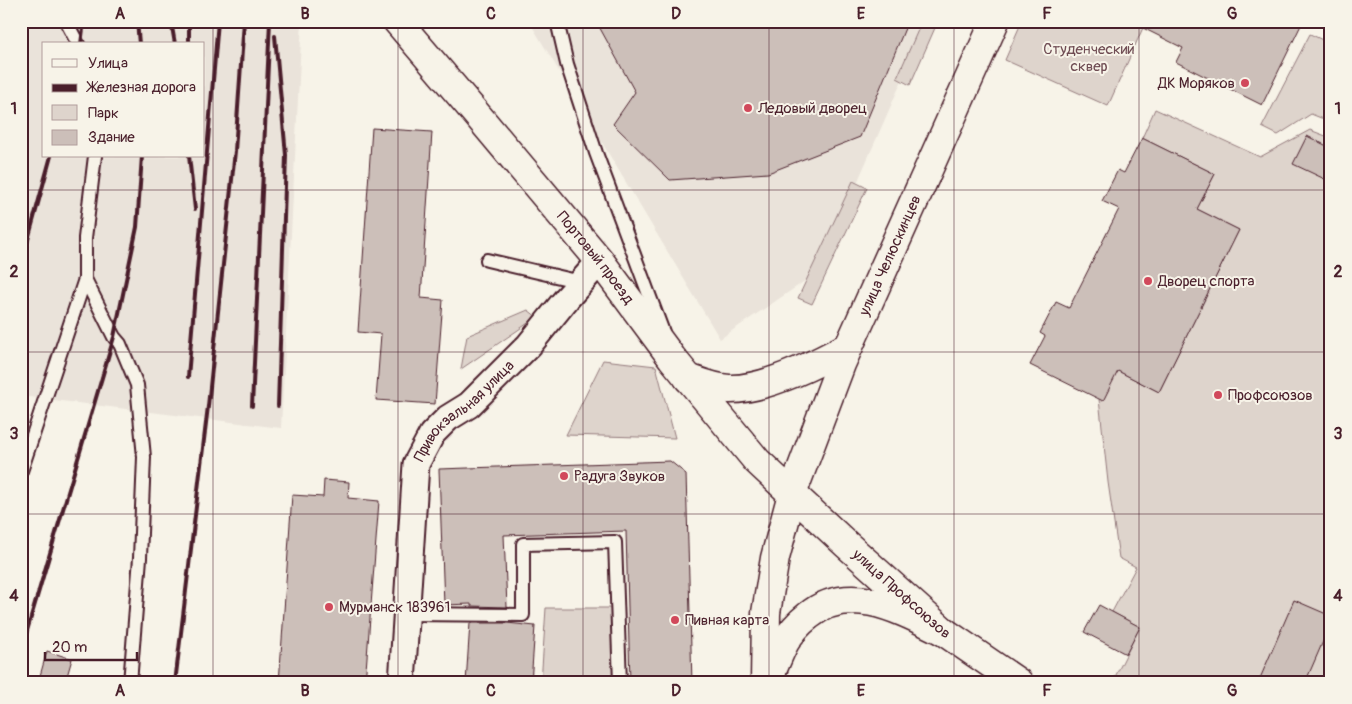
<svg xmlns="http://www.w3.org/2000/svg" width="1352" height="704" font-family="Pangolin,sans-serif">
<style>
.built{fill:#eae3da;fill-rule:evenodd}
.green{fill:#ded4cc;stroke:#947a7c}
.building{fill:#ccbfb9;stroke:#4a1f2b}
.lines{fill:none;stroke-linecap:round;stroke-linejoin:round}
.lane-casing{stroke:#4a1f2b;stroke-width:16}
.street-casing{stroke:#4a1f2b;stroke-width:29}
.secondary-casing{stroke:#4a1f2b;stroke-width:31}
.primary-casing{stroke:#4a1f2b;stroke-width:31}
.lane{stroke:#f7f3e8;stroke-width:12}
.street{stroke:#f7f3e8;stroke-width:25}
.secondary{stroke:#f7f3e8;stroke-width:28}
.primary{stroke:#f7f3e8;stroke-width:28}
.rail{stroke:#4a1f2b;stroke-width:4}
.grid{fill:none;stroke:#4a1f2b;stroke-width:1;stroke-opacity:0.55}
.poi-dot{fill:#d1495b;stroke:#f7f3e8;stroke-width:2}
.labels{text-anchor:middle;stroke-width:4;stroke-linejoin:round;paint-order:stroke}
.park-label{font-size:15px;fill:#6f4c53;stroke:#f7f3e8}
.poi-label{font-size:15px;fill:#4a1f2b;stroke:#f7f3e8;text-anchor:start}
.street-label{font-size:15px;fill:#4a1f2b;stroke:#f7f3e8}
.neatline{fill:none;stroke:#4a1f2b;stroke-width:2}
.grid-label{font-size:16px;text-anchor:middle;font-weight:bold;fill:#4a1f2b}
</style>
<rect width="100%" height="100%" fill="#f7f3e8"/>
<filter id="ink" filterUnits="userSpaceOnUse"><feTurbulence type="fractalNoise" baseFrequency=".02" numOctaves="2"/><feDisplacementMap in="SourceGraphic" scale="10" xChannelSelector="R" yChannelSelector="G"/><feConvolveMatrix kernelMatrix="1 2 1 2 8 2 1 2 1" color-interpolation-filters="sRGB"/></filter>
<g filter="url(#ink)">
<g class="built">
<path d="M21,21H302L281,428L21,396ZM44,44H204V156H44Z"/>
<polygon points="529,21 928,21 818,272 720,339"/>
</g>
<g class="green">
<polygon points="922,21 938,21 910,85 897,78"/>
<polygon points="1022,21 1146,21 1108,106 1005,60"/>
<polygon points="1310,34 1331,44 1331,122 1311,114 1278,135 1262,127"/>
<polygon points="1155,109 1260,157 1310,130 1331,138 1331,683 1112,683 1140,627 1112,612 1136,567 1119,558 1108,482 1099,399 1118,371 1159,392 1239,230 1197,209 1215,174 1142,138"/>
<polygon points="853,181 867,188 812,304 798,298"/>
<polygon points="528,310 537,317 461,369 467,336"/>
<polygon points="603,360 656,366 675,438 566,435"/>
<polygon points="546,608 612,608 614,683 541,683"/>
</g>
<g class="building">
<polygon points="596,21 908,21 860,137 768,173 670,180 613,124 635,92"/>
<polygon points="1129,21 1303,21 1262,105 1176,62 1183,48"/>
<polygon points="372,128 432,132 421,298 443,300 435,404 376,400 381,334 358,332"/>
<polygon points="1307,136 1331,148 1331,182 1293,164"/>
<polygon points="1142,138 1215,174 1197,209 1239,230 1159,392 1118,371 1103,401 1030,365 1045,336 1040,333 1056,302 1069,308 1119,209 1102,201 1118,170 1124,173"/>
<polygon points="670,461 686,474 692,683 630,683 626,531 504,535 507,607 471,606 471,604 444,605 439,469"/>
<polygon points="324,480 349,482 348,498 379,501 365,683 279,683 292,495 323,497"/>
<polygon points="1294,600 1331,616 1331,623 1305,683 1258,683"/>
<polygon points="1099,605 1140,627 1126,654 1084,632"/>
<polygon points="470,623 507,623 535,626 531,683 466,683"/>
<polygon points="47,651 72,659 65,683 38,683"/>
</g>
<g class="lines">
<g class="lane-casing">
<g id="lane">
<polyline points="66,21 78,44"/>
<polyline points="557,21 567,64 596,153 663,332"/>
<polyline points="95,156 85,238 85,279 114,337 120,344 137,385 144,457 140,558 130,683"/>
<polyline points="487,260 581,282"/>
<polyline points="21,471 85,279"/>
<polyline points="407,614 523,615 523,544 615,542 620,683"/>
</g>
</g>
<g class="street-casing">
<g id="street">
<path id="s1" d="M402,683L416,464L432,434L448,418L469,405L529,345L568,297L600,261"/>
</g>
</g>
<g class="secondary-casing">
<g id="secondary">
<path id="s2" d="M397,21L479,117L600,261L672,358L757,461L846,544L943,631L1019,683"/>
</g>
</g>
<g class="primary-casing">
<g id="primary">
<path d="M688,378C702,383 714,388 729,389C764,390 818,363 849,346"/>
<path d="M769,677C775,665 779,653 785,642C791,632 799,623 808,616C849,581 902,611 943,631"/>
<path id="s3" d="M765,683L766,613L775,558L792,494L841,364L995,21"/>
</g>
</g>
<use href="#lane" class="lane"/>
<use href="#street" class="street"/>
<use href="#secondary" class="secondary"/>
<use href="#primary" class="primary"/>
<g class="rail">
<polyline points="137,21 139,44"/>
<polyline points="171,21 175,44"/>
<polyline points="275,36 286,155 278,406"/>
<polyline points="81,44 84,21"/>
<polyline points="189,44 189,21"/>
<polyline points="189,156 195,209"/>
<polyline points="21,265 51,156"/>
<polyline points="188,377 218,21"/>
<polyline points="252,406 270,21"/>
<polyline points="21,651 114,337 137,227 142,156"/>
<polyline points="175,683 208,406 235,151 244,21"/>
</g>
</g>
</g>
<path class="grid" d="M213,21V683M398,21V683M583,21V683M769,21V683M954,21V683M1139,21V683M21,190H1331M21,352H1331M21,514H1331"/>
<g class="poi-dot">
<circle cx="1245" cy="83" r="5"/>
<circle cx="748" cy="108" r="5"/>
<circle cx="1148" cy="281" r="5"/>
<circle cx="1218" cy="395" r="5"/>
<circle cx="564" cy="476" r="5"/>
<circle cx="329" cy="607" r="5"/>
<circle cx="675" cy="620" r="5"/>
</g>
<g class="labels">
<g class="park-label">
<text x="1089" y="54">Студенческий<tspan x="1089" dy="17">сквер</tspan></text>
</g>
<g class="poi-label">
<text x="1235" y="88" text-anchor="end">ДК Моряков</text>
<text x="758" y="113">Ледовый дворец</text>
<text x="1158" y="286">Дворец спорта</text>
<text x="1228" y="400">Профсоюзов</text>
<text x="574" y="481">Радуга Звуков</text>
<text x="339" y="612">Мурманск 183961</text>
<text x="685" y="625">Пивная карта</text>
</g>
<g class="street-label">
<text dy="5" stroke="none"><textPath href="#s3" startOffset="450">улица Челюскинцев</textPath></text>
<text dy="5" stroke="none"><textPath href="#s2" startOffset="309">Портовый проезд</textPath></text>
<text dy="5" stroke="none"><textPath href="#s1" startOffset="292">Привокзальная улица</textPath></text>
<text dy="5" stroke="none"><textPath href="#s2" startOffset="765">улица Профсоюзов</textPath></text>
</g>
</g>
<rect width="1352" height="704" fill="none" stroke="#f7f3e8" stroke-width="55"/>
<rect x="42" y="42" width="162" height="115" fill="#f7f3e8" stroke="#b29e9c"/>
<rect x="52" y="59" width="25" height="8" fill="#f7f3e8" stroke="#b29e9c"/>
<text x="88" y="68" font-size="15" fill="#4a1f2b">Улица</text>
<rect x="52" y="84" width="25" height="8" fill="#4a1f2b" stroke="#b29e9c"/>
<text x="88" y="92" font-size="15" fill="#4a1f2b">Железная дорога</text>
<rect x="52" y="105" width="25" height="15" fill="#ded4cc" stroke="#b29e9c"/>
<text x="88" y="118" font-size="15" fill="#4a1f2b">Парк</text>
<rect x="52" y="130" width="25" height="15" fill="#ccbfb9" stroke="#b29e9c"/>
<text x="88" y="142" font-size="15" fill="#4a1f2b">Здание</text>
<path d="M45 652v8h92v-8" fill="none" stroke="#4a1f2b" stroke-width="2.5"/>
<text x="52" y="652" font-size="15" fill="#4a1f2b" stroke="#f7f3e8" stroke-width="4" paint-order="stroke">20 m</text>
<rect x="28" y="28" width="1296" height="648" class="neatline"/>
<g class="grid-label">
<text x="120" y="19">A</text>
<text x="305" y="19">B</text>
<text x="491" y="19">C</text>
<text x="676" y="19">D</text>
<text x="861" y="19">E</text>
<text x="1047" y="19">F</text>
<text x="1232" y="19">G</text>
<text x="14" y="114">1</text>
<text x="1338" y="114">1</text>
<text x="14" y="277">2</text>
<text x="1338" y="277">2</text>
<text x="14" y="439">3</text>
<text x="1338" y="439">3</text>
<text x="14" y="601">4</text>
<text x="1338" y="601">4</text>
<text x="120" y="696">A</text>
<text x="305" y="696">B</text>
<text x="491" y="696">C</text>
<text x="676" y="696">D</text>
<text x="861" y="696">E</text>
<text x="1047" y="696">F</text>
<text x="1232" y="696">G</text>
</g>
</svg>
